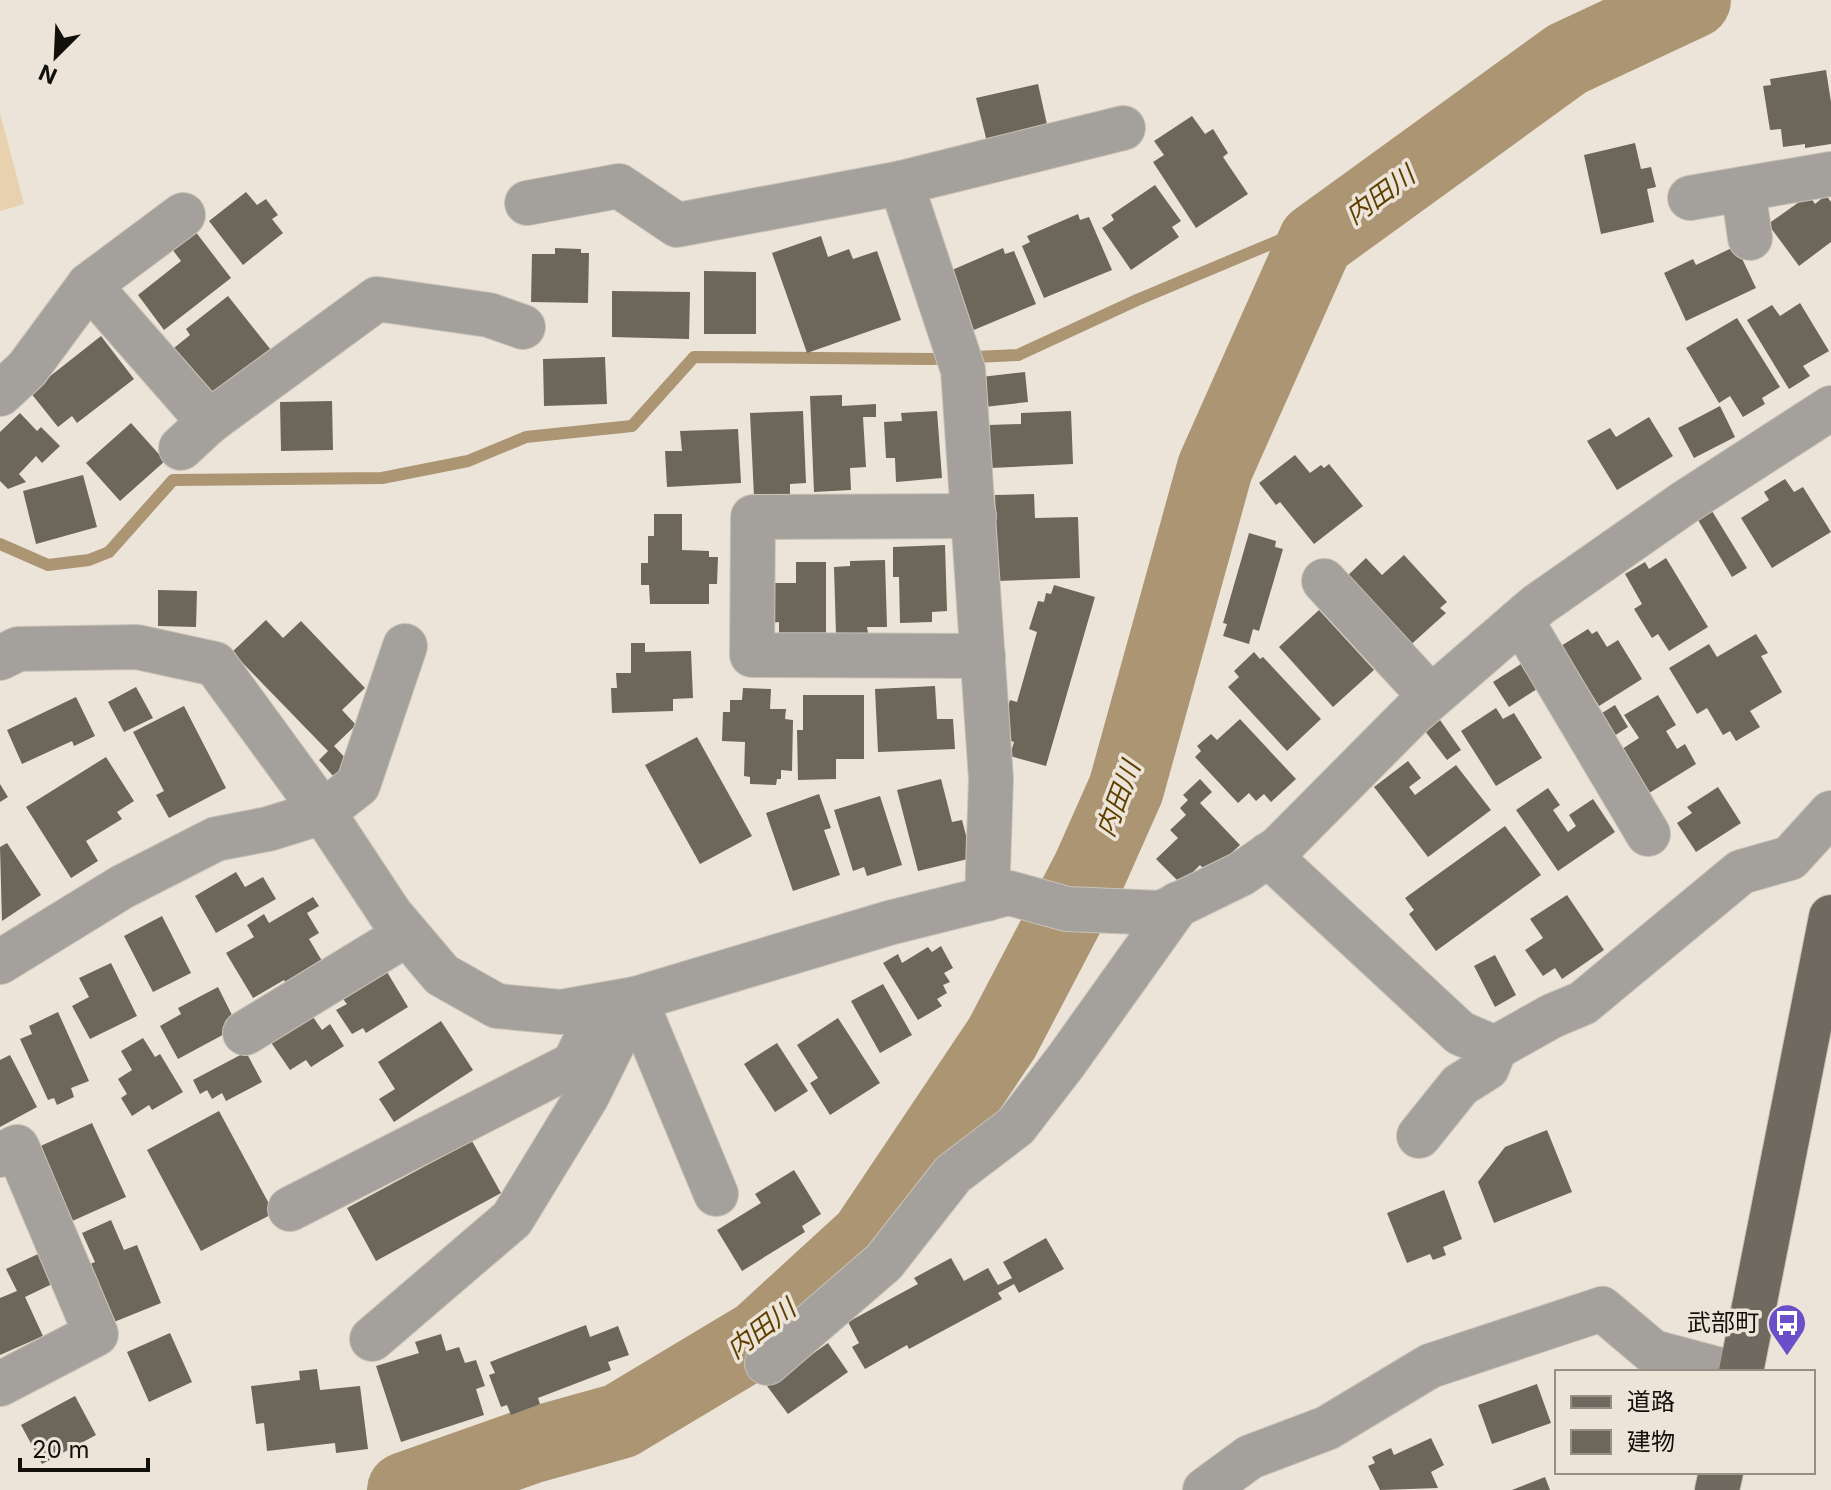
<svg xmlns="http://www.w3.org/2000/svg" width="1831" height="1490" font-family="Inter,'Noto Sans JP',sans-serif">
<style>
.green{fill:#e8d1ae}
.lines{fill:none;stroke-linecap:round;stroke-linejoin:round}
.stream{stroke:#ab9573;stroke-width:12}
.river{stroke:#ab9573;stroke-width:76}
.building{fill:#6d665b}
.minor-casing{stroke:#c9c2b7;stroke-width:46}
.major-casing{stroke:#c9c2b7;stroke-width:46}
.minor{stroke:#a4a19c;stroke-width:44}
.major{stroke:#6f6960;stroke-width:44}
.labels{text-anchor:middle;stroke-width:7;stroke-linejoin:round;paint-order:stroke}
.poi-label{font-size:24px;fill:#13100c;stroke:#ece4d8;text-anchor:end}
.water-label{font-size:26px;font-style:italic;fill:#5e3f00;stroke:#ece4d8}
</style>
<rect width="100%" height="100%" fill="#ece4d8"/>
<polygon class="green" points="0,113 24,204 0,211"/>
<g class="lines">
<polyline class="stream" points="0,544 48,565 89,560 109,552 173,480 382,478 468,461 526,437 632,426 694,357 931,359 1018,355 1137,300 1292,235 1335,228"/>
<polyline class="river" points="405,1490 530,1446 620,1421 760,1337 868,1238 1002,1038 1090,870 1126,789 1215,468 1316,241 1567,59 1693,0"/>
</g>
<g class="building">
<polygon points="1826,70 1831,102 1831,144 1805,148 1805,144 1783,147 1781,129 1770,130 1763,86 1771,85 1770,79"/>
<polygon points="1038,84 1048,129 987,142 976,98"/>
<polygon points="1192,116 1205,134 1213,129 1228,153 1223,157 1248,194 1196,228 1153,162 1164,155 1154,141"/>
<polygon points="1635,143 1641,169 1651,167 1656,187 1647,189 1654,222 1601,234 1584,155"/>
<polygon points="1155,185 1181,221 1172,227 1179,237 1131,270 1102,228 1114,220 1111,215"/>
<polygon points="246,192 257,205 266,199 278,215 272,219 283,233 243,265 209,221"/>
<polygon points="1809,195 1815,204 1826,195 1831,202 1831,242 1799,266 1768,224"/>
<polygon points="1078,214 1080,220 1089,217 1112,270 1044,298 1022,246 1030,242 1027,236"/>
<polygon points="195,231 231,278 164,330 138,295 181,261 172,249"/>
<polygon points="821,236 828,257 849,249 853,259 877,251 901,320 807,353 772,253"/>
<polygon points="1736,246 1756,288 1686,321 1664,273 1693,259 1696,265"/>
<polygon points="555,248 581,249 581,253 589,253 588,303 531,302 532,254 555,254"/>
<polygon points="1003,248 1005,254 1014,251 1036,304 969,332 952,270"/>
<polygon points="704,271 756,272 756,334 704,334"/>
<polygon points="612,291 690,292 689,339 612,337"/>
<polygon points="228,296 275,355 213,396 174,348 190,335 186,329"/>
<polygon points="1800,303 1829,351 1803,366 1810,376 1789,389 1747,320 1772,305 1780,316"/>
<polygon points="1737,318 1780,387 1762,398 1765,404 1743,417 1730,396 1719,403 1686,348"/>
<polygon points="101,336 134,379 77,423 72,416 58,427 30,392"/>
<polygon points="605,357 607,404 544,406 543,359"/>
<polygon points="1025,372 1028,402 984,407 981,377"/>
<polygon points="842,395 842,406 876,404 876,417 863,417 866,467 850,468 851,490 814,492 810,396"/>
<polygon points="332,401 333,450 281,451 280,402"/>
<polygon points="1720,406 1735,437 1694,458 1678,428"/>
<polygon points="803,411 806,483 790,484 790,495 754,497 750,413"/>
<polygon points="937,411 942,478 896,482 895,458 886,458 884,422 902,421 901,413"/>
<polygon points="1071,411 1073,464 990,468 989,425 1021,424 1021,413"/>
<polygon points="20,413 37,431 41,427 60,446 42,463 36,456 19,474 26,482 8,489 0,481 0,432"/>
<polygon points="1649,417 1673,456 1617,490 1587,441 1610,428 1616,437"/>
<polygon points="131,423 165,461 120,501 86,463"/>
<polygon points="738,429 741,483 667,487 665,451 682,451 680,431"/>
<polygon points="1295,455 1310,473 1321,465 1324,468 1329,464 1363,506 1314,544 1280,502 1276,505 1259,483"/>
<polygon points="83,475 97,527 36,544 23,491"/>
<polygon points="1785,479 1794,492 1803,487 1831,532 1772,568 1741,518 1769,500 1764,492"/>
<polygon points="1034,494 1035,518 1078,517 1080,578 998,581 995,495"/>
<polygon points="1712,511 1747,568 1732,577 1698,520"/>
<polygon points="654,514 682,514 682,550 709,551 709,557 718,557 717,584 709,584 709,604 650,604 649,585 641,585 641,563 648,563 648,536 654,536"/>
<polygon points="1249,533 1276,541 1275,547 1283,549 1259,631 1253,629 1249,644 1223,636 1227,624 1223,623"/>
<polygon points="945,545 947,611 932,612 932,622 900,623 899,577 893,577 893,547"/>
<polygon points="1404,555 1447,602 1440,608 1446,613 1406,649 1343,580 1366,558 1382,575"/>
<polygon points="1666,558 1708,627 1669,651 1658,634 1652,638 1634,609 1642,604 1625,574 1645,562 1649,569"/>
<polygon points="885,560 887,627 867,627 868,633 836,634 834,567 850,566 850,561"/>
<polygon points="796,562 826,562 826,634 779,634 779,622 770,623 770,583 796,583"/>
<polygon points="1054,585 1095,597 1046,766 1010,756 1014,742 1008,740 1010,731 1002,729 1010,700 1017,702 1037,632 1029,629 1038,601 1044,602 1046,593 1051,594"/>
<polygon points="158,590 197,591 196,627 158,626"/>
<polygon points="1319,610 1374,670 1333,707 1279,647"/>
<polygon points="266,620 283,638 301,621 365,688 342,710 356,725 334,746 349,762 334,777 319,760 328,751 232,652"/>
<polygon points="1588,629 1592,634 1597,631 1607,647 1618,640 1642,679 1599,706 1561,646"/>
<polygon points="1756,634 1768,653 1761,656 1782,692 1750,711 1760,727 1736,741 1730,731 1723,735 1707,708 1697,714 1669,668 1709,644 1717,657"/>
<polygon points="631,643 645,643 645,652 691,651 693,698 673,699 673,711 612,713 611,688 617,688 616,673 631,673"/>
<polygon points="1254,652 1260,659 1263,657 1321,719 1287,751 1228,687 1239,677 1234,671"/>
<polygon points="1521,664 1537,689 1509,707 1493,682"/>
<polygon points="935,686 937,719 953,719 955,749 878,752 875,689"/>
<polygon points="136,687 153,718 124,732 108,702"/>
<polygon points="743,688 771,689 770,709 786,709 785,719 793,720 792,771 781,770 781,779 777,779 776,785 750,784 750,777 744,776 745,742 722,741 723,712 730,712 730,700 742,700"/>
<polygon points="803,695 864,695 864,759 836,759 836,779 798,780 797,730 803,730"/>
<polygon points="1658,695 1676,725 1666,731 1677,749 1685,744 1696,764 1646,795 1619,751 1639,738 1624,715"/>
<polygon points="76,697 95,736 74,746 72,741 22,764 7,730"/>
<polygon points="1615,705 1628,727 1611,738 1597,716"/>
<polygon points="184,706 226,788 169,818 156,795 164,791 133,732"/>
<polygon points="1496,708 1503,719 1514,713 1542,758 1496,786 1461,731"/>
<polygon points="1240,719 1296,779 1271,802 1264,794 1256,801 1249,793 1238,803 1195,757 1201,751 1197,746 1211,734 1217,740"/>
<polygon points="1440,720 1461,750 1447,760 1425,731"/>
<polygon points="697,737 752,836 700,864 645,765"/>
<polygon points="106,757 134,801 117,812 122,819 86,841 98,861 71,878 26,807"/>
<polygon points="1408,761 1421,778 1409,787 1415,795 1456,765 1491,810 1428,857 1374,787"/>
<polygon points="941,779 952,822 962,820 972,858 918,871 897,790"/>
<polygon points="1200,779 1212,792 1200,803 1240,845 1209,874 1200,865 1181,884 1156,859 1178,838 1170,830 1186,815 1180,808 1188,800 1183,795"/>
<polygon points="0,784 8,797 0,802"/>
<polygon points="1718,787 1741,823 1696,852 1677,823 1692,813 1687,807"/>
<polygon points="1548,788 1560,805 1553,810 1568,832 1576,826 1569,815 1593,799 1615,832 1558,871 1516,810"/>
<polygon points="819,794 831,828 824,830 840,875 793,891 766,813"/>
<polygon points="880,796 902,865 867,876 864,867 853,871 834,810"/>
<polygon points="1505,826 1541,875 1436,951 1409,914 1414,910 1405,898"/>
<polygon points="7,843 41,895 2,921 0,847"/>
<polygon points="236,872 245,887 263,877 276,899 216,933 195,896"/>
<polygon points="1567,895 1604,950 1562,979 1555,968 1543,976 1525,950 1543,938 1530,919"/>
<polygon points="313,897 319,906 307,913 319,933 309,939 325,966 289,989 284,980 253,998 226,953 254,937 247,925 264,914 269,923"/>
<polygon points="162,916 191,973 153,992 124,936"/>
<polygon points="941,946 953,968 944,973 950,982 943,985 947,993 937,999 942,1006 918,1020 883,963 898,954 902,963 928,947 932,952"/>
<polygon points="1495,955 1516,995 1495,1007 1474,966"/>
<polygon points="111,963 137,1016 90,1039 72,1006 89,997 79,978"/>
<polygon points="387,972 408,1007 366,1033 363,1028 352,1034 336,1010 347,1004 343,999"/>
<polygon points="883,984 912,1035 880,1053 851,1001"/>
<polygon points="218,987 233,1017 225,1021 230,1031 178,1059 160,1026 181,1014 178,1008"/>
<polygon points="58,1012 89,1081 71,1088 74,1097 57,1105 54,1098 48,1100 20,1039 32,1034 29,1026"/>
<polygon points="311,1014 322,1030 330,1024 344,1046 311,1067 306,1060 290,1070 270,1041"/>
<polygon points="838,1018 880,1083 830,1115 810,1083 818,1078 797,1045"/>
<polygon points="441,1021 473,1070 394,1122 379,1099 395,1089 378,1062"/>
<polygon points="143,1038 155,1057 160,1054 183,1092 152,1110 149,1105 132,1116 121,1098 127,1094 118,1079 132,1070 121,1051"/>
<polygon points="777,1043 808,1091 775,1112 744,1064"/>
<polygon points="246,1052 262,1082 226,1101 222,1093 212,1099 207,1090 200,1094 193,1080"/>
<polygon points="10,1055 37,1107 0,1127 0,1060"/>
<polygon points="219,1111 274,1213 201,1251 147,1150"/>
<polygon points="92,1123 126,1197 70,1222 36,1148"/>
<polygon points="1547,1130 1572,1192 1494,1223 1478,1182 1505,1147"/>
<polygon points="472,1141 501,1193 376,1261 347,1208"/>
<polygon points="794,1170 821,1214 802,1226 805,1232 742,1271 717,1230 761,1203 755,1194"/>
<polygon points="1444,1190 1462,1239 1443,1247 1446,1255 1433,1260 1430,1254 1407,1263 1387,1213"/>
<polygon points="111,1220 124,1250 137,1245 161,1303 114,1322 90,1264 95,1262 82,1233"/>
<polygon points="1046,1238 1064,1269 1019,1293 1014,1284 998,1293 1002,1299 909,1349 907,1345 865,1369 852,1347 859,1343 848,1322 918,1284 914,1278 951,1258 964,1281 988,1268 998,1285 1012,1278 1003,1262"/>
<polygon points="38,1254 52,1284 25,1297 43,1336 0,1355 0,1298 17,1291 6,1269"/>
<polygon points="586,1325 590,1337 618,1326 629,1355 608,1362 611,1370 538,1398 540,1404 511,1415 507,1405 501,1407 489,1375 495,1373 490,1362"/>
<polygon points="170,1333 192,1382 149,1402 127,1352"/>
<polygon points="441,1334 446,1351 459,1347 465,1363 476,1360 485,1386 476,1389 484,1415 401,1442 376,1366 419,1353 415,1342"/>
<polygon points="828,1343 848,1372 788,1414 767,1386"/>
<polygon points="317,1369 320,1390 360,1386 368,1449 336,1453 335,1443 267,1451 264,1423 256,1424 251,1386 300,1380 299,1371"/>
<polygon points="1537,1384 1551,1423 1492,1444 1478,1405"/>
<polygon points="75,1396 96,1435 42,1464 21,1425"/>
<polygon points="1431,1438 1444,1465 1431,1472 1438,1488 1380,1490 1368,1466 1375,1463 1372,1457 1391,1448 1394,1455"/>
<polygon points="1545,1477 1550,1490 1512,1490"/>
</g>
<g class="lines">
<g class="minor-casing">
<g id="minor">
<polyline points="1743,189 1750,238"/>
<polyline points="1690,198 1831,174"/>
<polyline points="527,203 619,186 677,225 901,183"/>
<polyline points="89,285 209,422 377,299 489,315 523,327"/>
<polyline points="0,394 27,369 89,285 183,215"/>
<polyline points="181,448 209,422"/>
<polyline points="974,516 753,517 752,655 983,656"/>
<polyline points="1324,581 1431,697"/>
<polyline points="1521,620 1648,834"/>
<polyline points="0,658 18,649 137,647 215,664 323,812 391,915 442,975 497,1006 561,1012 635,999 889,923 1009,893 1067,909 1161,913 1241,874 1279,848 1413,713 1538,605 1684,503 1831,408"/>
<polyline points="1268,855 1460,1033 1495,1048 1552,1016 1583,1003 1741,872 1790,858 1831,813"/>
<polyline points="987,899 991,779 963,370 901,183 1123,128"/>
<polyline points="0,962 122,887 216,839 268,829 323,812 358,785 405,646"/>
<polyline points="635,999 716,1194"/>
<polyline points="245,1033 407,934"/>
<polyline points="1419,1136 1460,1085 1487,1068 1495,1048"/>
<polyline points="0,1155 17,1147 96,1334 0,1384"/>
<polyline points="290,1209 574,1064 596,1018"/>
<polyline points="372,1339 512,1219 587,1096 635,999"/>
<polyline points="767,1363 884,1262 953,1174 1016,1126 1066,1061 1178,904"/>
<polyline points="1205,1490 1250,1457 1327,1428 1430,1366 1602,1309 1653,1352 1728,1372"/>
</g>
</g>
<g class="major-casing">
<g id="major">
<polyline points="1741,1372 1831,917"/>
<polyline points="1717,1490 1721,1472"/>
</g>
</g>
<use href="#minor" class="minor"/>
<use href="#major" class="major"/>
</g>
<defs>
<g id="bus-pin" transform="scale(2)"><path d="M0 17L-7.5 6A9.5 9.5 0 1 1 7.5 6Z" fill="#6950c9" stroke="#ece4d8"/><path d="M-5-6H5V4H4V6H2V4H-2V6H-4V4H-5ZM-3.5-4V0h7V-4ZM-3.5 1.2v1.5H-2V1.2ZM2 1.2v1.5H3.5V1.2Z" fill="#fff"/></g>
</defs>
<g fill-rule="evenodd">
<use href="#bus-pin" x="1787" y="1323"/>
</g>
<g class="labels">
<g class="poi-label">
<text x="1759" y="1331">武部町</text>
</g>
<g class="water-label">
<text transform="translate(1380 195) rotate(-36)" y="9">内田川</text>
<text transform="translate(1118 799) rotate(-69)" y="9">内田川</text>
<text transform="translate(761 1329) rotate(-37)" y="9">内田川</text>
</g>
</g>
<rect x="1555" y="1370" width="260" height="104" fill="#ece4d8" stroke="#958f86" stroke-width="2"/>
<rect x="1571" y="1396" width="40" height="12" fill="#6f6960" stroke="#958f86" stroke-width="2"/>
<text x="1627" y="1410" font-size="24" fill="#13100c">道路</text>
<rect x="1571" y="1430" width="40" height="24" fill="#6d665b" stroke="#958f86" stroke-width="2"/>
<text x="1627" y="1450" font-size="24" fill="#13100c">建物</text>
<g transform="translate(56 56) rotate(204)" stroke="#ece4d8" stroke-width="6" paint-order="stroke">
<path d="M0-6L14 30L0 20L-14 30Z" fill="#13100c"/>
<text y="-12" font-size="22" font-weight="bold" text-anchor="middle" fill="#13100c">N</text>
</g>
<path d="M20 1458v12h128v-12" fill="none" stroke="#13100c" stroke-width="4"/>
<text x="32" y="1458" font-size="24" fill="#13100c" stroke="#ece4d8" stroke-width="6" paint-order="stroke">20 m</text>
</svg>
